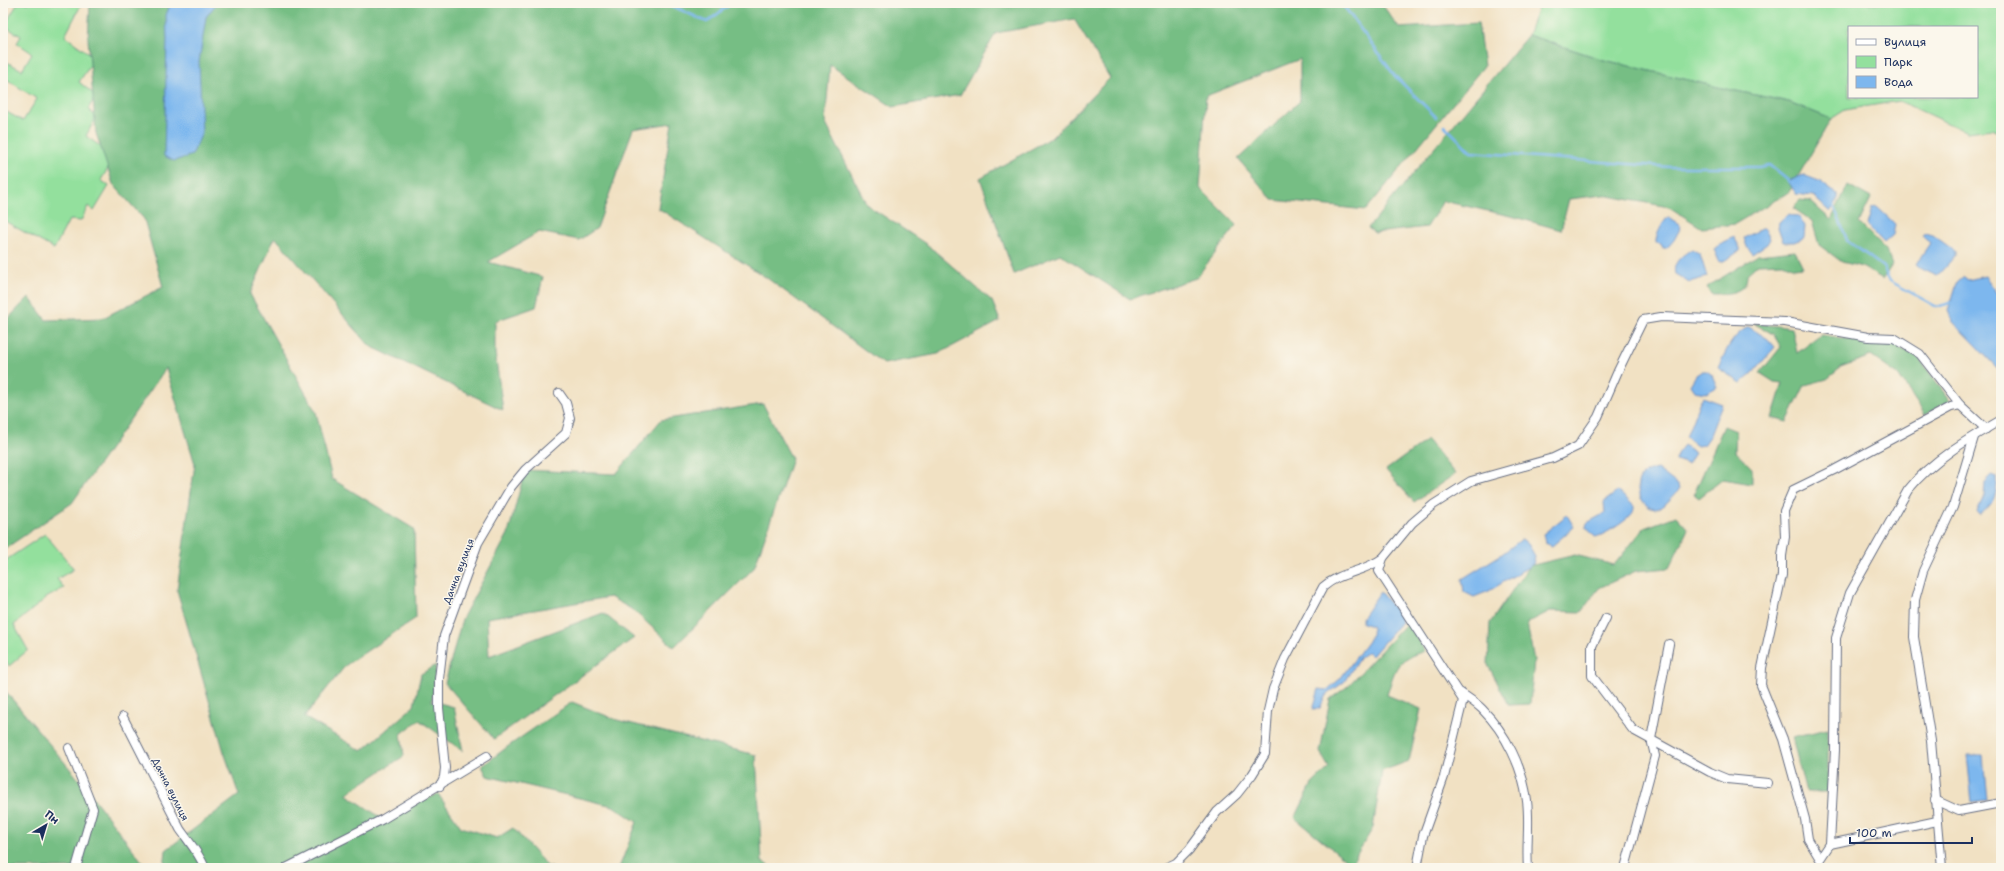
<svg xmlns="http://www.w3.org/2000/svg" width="2004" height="871" font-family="'Shantell Sans',sans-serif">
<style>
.green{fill:#93e09d;stroke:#57887e;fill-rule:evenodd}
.forest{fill:#76be84;stroke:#487671}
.water{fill:#7db7ee;stroke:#4c73a6}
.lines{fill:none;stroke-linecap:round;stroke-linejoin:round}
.stream{stroke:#7db7ee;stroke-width:2.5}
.minor-casing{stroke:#666d81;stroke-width:10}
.minor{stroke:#fff;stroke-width:8}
.labels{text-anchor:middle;stroke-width:3;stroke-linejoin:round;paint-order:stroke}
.street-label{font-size:10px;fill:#1b2f5e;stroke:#fbf7ec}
</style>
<rect width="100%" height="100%" fill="#fbf7ec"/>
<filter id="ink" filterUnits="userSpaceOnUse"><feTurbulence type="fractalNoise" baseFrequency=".025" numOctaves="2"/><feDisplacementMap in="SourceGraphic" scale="8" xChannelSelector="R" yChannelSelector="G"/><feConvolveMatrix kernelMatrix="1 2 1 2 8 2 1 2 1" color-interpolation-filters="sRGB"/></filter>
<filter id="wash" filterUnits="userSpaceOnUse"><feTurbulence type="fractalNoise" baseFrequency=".012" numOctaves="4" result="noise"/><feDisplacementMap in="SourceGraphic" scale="16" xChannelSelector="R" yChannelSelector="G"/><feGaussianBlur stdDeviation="0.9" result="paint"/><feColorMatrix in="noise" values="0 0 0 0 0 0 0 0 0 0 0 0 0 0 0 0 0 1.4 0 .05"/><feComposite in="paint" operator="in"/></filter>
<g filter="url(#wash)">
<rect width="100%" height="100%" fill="#f1e1c3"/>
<g class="green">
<polygon points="18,3 82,3 65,36 95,58 79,82 96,96 88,109 96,117 86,136 115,157 101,180 109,186 94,211 88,206 81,221 69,220 54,249 3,220 3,110 23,121 37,99 3,77 3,60 22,70 32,53 17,43 21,36 4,26"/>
<path d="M1540,3H2001V134L1992,129L1967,132L1899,101L1845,110L1831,119L1789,102L1722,88L1604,60L1528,35ZM1849,27H1977V97H1849Z"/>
<polygon points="45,534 74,569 57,579 64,588 46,598 14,625 28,650 9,666 3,657 3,562"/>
</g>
<g class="forest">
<polygon points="90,3 1381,3 1399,28 1478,23 1484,66 1366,210 1273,200 1238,159 1300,101 1300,59 1206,96 1200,188 1237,225 1196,278 1130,299 1060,254 1014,274 980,178 1051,138 1110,78 1074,19 996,33 960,95 893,107 830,65 825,122 867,205 929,246 992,301 1000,321 938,354 884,364 767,278 658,208 672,123 633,129 597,228 579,240 539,232 488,262 543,277 536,307 495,321 495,353 503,410 370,346 275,237 250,294 316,412 332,479 414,529 416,618 346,665 304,717 362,751 414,706 421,674 436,665 432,701 454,707 463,751 419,720 401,734 404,756 346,794 383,819 438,794 461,827 497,838 513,828 547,866 553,868 164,868 166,850 239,795 224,752 177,590 195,464 166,368 72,503 3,550 3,324 29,297 46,320 103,318 163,287 144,219 113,184 96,133 88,39"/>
<polygon points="1528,35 1604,60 1722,88 1789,102 1831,119 1789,192 1735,224 1702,228 1669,207 1603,195 1569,199 1561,230 1515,217 1443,201 1427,227 1375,233 1368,228"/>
<polygon points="1848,185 1871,198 1859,223 1886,250 1892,265 1883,279 1862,267 1842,262 1819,245 1812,221 1793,208 1800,200 1810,201 1831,220"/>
<path d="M1795,251L1803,267L1794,268L1783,263L1758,264L1747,274C1748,294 1726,294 1711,294L1707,287L1758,255Z"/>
<polygon points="1753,323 1792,328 1797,353 1821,335 1896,346 1919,358 1950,401 1925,415 1898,375 1871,356 1843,366 1827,379 1805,385 1787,422 1772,418 1783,383 1774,382 1760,373 1781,347 1773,334"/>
<polygon points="763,404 792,459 754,568 674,647 633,610 610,597 487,618 489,656 603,613 634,638 494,739 445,683 462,619 508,534 525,470 616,474 661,420"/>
<polygon points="1724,426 1736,431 1735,452 1752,468 1752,484 1723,479 1699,498 1694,494"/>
<polygon points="1427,440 1455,474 1414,502 1386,470"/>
<polygon points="1676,516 1688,529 1669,568 1636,571 1599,588 1581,612 1550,611 1527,623 1534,661 1530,704 1509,705 1488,665 1490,623 1529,566 1575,555 1614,565 1644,528"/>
<path d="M1407,623L1425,651C1395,660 1396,667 1387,695L1421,709L1409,761L1382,771L1373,828L1351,864L1295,818L1312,784L1329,768L1320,752L1330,699L1348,686Z"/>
<polygon points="3,688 85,787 147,868 3,868"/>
<polygon points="572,702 617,720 756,755 762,862 773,868 619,868 637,822 613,806 487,776 482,766 510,745"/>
<polygon points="1828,729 1828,792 1806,792 1792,737"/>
</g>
<g class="water">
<polygon points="171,3 217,3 206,17 199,62 202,133 192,155 174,161 164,156 167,39 166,15"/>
<polygon points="1803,175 1819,181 1838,195 1838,200 1830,212 1813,196 1796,194 1788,181"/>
<polygon points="1877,207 1895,224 1893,235 1884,243 1867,225 1872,208"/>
<polygon points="1789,214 1800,218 1805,226 1804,238 1794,242 1783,242 1778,227 1779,222"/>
<path d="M1668,217L1679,224L1681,227L1674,240L1667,248H1663L1661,244L1656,243C1655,236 1663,222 1668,217Z"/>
<polygon points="1761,229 1765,229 1770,239 1767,244 1752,254 1747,247 1744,238"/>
<polygon points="1924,233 1933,235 1955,251 1955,256 1937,276 1922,269 1916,264 1930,243 1922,236"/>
<polygon points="1734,237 1740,248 1740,251 1722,262 1719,261 1714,249 1723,242"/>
<path d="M1692,249L1700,254L1707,277L1689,282L1675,274C1672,262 1683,255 1692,249Z"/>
<polygon points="1985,276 2001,298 2001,372 1953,322 1948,311 1957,283 1964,277 1968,280"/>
<path d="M1749,327L1768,339L1775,347L1751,375L1741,383L1718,368C1725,353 1733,333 1749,327Z"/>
<polygon points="1702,371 1707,371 1712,375 1717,387 1706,393 1694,391 1690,385 1696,375"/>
<polygon points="1703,397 1722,404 1710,435 1703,445 1697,446 1686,437 1700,401"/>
<polygon points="1684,445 1695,453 1688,464 1676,460 1677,454"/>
<path d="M1657,469L1678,485L1679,490C1673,496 1664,508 1655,509C1642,509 1623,475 1657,469Z"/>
<path d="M1992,475L1997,477C1998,493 1993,506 1979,515L1977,512L1984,496L1985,482Z"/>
<path d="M1618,491L1634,506C1634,508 1634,510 1633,512C1629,520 1603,536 1595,537L1586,527L1587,523L1605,513L1604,502Z"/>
<polygon points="1567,515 1574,527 1552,546 1545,543 1543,534"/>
<polygon points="1522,539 1528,544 1535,556 1533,564 1489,591 1474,597 1464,592 1462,579 1502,554"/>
<polygon points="1380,592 1401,617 1401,622 1372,656 1368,652 1360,657 1344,682 1326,695 1320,708 1313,709 1319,689 1327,690 1340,679 1368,641 1373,629 1372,626 1362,623 1362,618"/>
<polygon points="1967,755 1983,755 1987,800 1972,802"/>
</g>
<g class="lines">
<g class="stream">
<polyline points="666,3 707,22 732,3"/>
<polyline points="1339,3 1346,9 1395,76 1436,117"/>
<polyline points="1445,126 1471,152 1670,167 1760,167 1769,165 1790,182"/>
<polyline points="1831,205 1834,206 1847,240 1883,267 1890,281 1937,307 1953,302"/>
</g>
</g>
</g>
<g filter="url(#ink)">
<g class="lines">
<g class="minor-casing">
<g id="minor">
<path d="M1960,405L1951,407L1834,470L1793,490L1784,511L1785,537L1782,556V575L1762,668L1761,685L1783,739L1805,819L1808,839L1820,859L1830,844L1835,750L1836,638L1850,593L1908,490C1932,460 1968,439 2001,420"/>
<polyline points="1606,618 1592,646 1592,676 1633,730 1710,772 1727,779 1768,783"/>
<path d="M1461,693C1468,698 1476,703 1482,709C1506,733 1523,768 1527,801C1530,823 1526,846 1528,868"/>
<path d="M123,717L180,829C189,842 199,853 205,868"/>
<polyline points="69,748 93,809 76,868"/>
<polyline points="440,786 444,777 445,768 439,708 439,679 444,636 478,543 511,487 525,470 566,433 570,418 566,403 559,393"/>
<polyline points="1935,800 1959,811 2001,803"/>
<polyline points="1830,844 1937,821"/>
<polyline points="286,868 383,819 487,756"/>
<path d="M1165,868L1176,863L1189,850L1217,812L1237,794L1252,775L1265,754L1268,711L1273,689L1285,659L1323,587C1341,571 1363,573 1383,558"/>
<polyline points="1417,868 1423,836 1444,777 1463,700 1379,571 1383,558 1412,523 1433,505 1471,481 1553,458 1578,446 1598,417 1618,371 1643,320 1661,317 1785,322 1868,337 1894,338 1920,354 1960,405 1986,429"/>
<polyline points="1625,868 1655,756 1651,739 1669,644"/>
<polyline points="1942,868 1931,741 1914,637 1915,600 1923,571 1953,507 1974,437"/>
</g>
</g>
<use href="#minor" class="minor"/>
</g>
</g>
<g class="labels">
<g class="street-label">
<text transform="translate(458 571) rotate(-69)" y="4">Дачна вулиця</text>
<text transform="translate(171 789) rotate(63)" y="4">Дачна вулиця</text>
</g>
</g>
<rect width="2004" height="871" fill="none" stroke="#fbf7ec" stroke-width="16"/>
<rect x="1848" y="26" width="130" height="72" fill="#fbf7ec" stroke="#a1a7b3"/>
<rect x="1856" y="39" width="20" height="6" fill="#ffffff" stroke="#a1a7b3"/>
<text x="1884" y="46" font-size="12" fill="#1b2f5e">Вулиця</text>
<rect x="1856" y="56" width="20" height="12" fill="#93e09d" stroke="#a1a7b3"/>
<text x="1884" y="66" font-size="12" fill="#1b2f5e">Парк</text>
<rect x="1856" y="76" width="20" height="12" fill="#7db7ee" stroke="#a1a7b3"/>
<text x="1884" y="86" font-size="12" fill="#1b2f5e">Вода</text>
<g transform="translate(46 825) rotate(38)" stroke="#fbf7ec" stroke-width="3" paint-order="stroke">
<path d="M0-3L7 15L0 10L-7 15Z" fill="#1b2f5e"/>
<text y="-6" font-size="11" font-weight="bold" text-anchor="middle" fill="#1b2f5e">Пн</text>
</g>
<path d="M1850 837v6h122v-6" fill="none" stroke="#1b2f5e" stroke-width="2"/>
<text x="1856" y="837" font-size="12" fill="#1b2f5e" stroke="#fbf7ec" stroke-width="3" paint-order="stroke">100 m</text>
</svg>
